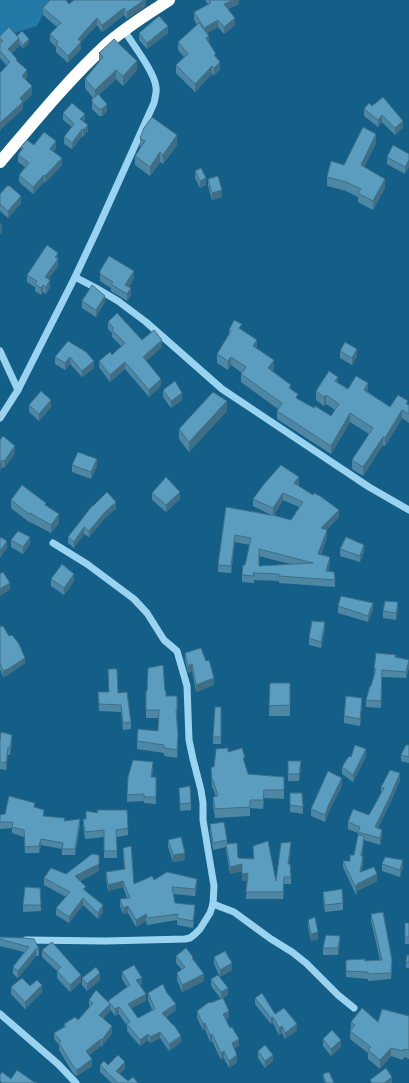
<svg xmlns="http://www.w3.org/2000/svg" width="409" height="1083" font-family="Lato,sans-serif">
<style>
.green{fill:#237aa6}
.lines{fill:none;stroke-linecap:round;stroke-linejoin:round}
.minor{stroke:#9ad3ef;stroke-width:7}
.highway{stroke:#fff;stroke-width:12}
.wall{fill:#4e87a3;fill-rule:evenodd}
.shaded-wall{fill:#406e85}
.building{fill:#5b9dbe;stroke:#406e85;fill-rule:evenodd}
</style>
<rect width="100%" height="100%" fill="#145f88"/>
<polygon class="green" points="0,0 49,0 49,2 37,26 0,37"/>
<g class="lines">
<g class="minor">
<polyline points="75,277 96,288 118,301 146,322 222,389 369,487 409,510"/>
<polyline points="0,351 18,390"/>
<path d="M0,418L18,390L75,277L97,230L154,103C155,98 157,92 156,87C154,71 133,45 124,30"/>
<polyline points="213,904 234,912 271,939 292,952 306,963 338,995 354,1008"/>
<polyline points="26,940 105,941 185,939 190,938 195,934 200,929 210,913 213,904 214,886 203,820 203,803 201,790 193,759 189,740 187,686 177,651 164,640 147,613 134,599 87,564 53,543"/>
<polyline points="0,1014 58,1064 76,1083"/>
</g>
<path class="highway" d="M0,162C34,122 68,80 107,44C126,27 148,14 169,0"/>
</g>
<g class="wall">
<polygon points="146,0 146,6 127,19 124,15 102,32 97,25 81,42 81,49 68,63 56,52 56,47 50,41 50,34 57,27 43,15 43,8 69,4"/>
<polygon points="205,0 239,0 239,4 228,9 235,25 224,34 218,27 207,33 209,43 216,58 220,70 214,75 212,74 195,92 176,73 176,65 184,57 178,50 178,42 197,25 194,19 194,12 208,4"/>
<polygon points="139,33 168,33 147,49 139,40"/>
<polygon points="0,36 17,36 29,43 23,48 19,44 19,46 12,53 27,78 25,80 32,94 23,103 23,109 1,129 1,130 0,131 7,66 0,58"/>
<polygon points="99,53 137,70 123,86 116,79 99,95 107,111 102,116 99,116 92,109 92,99 93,98 85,88 85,79 99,62"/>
<polygon points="369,103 403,128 395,135 382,122 378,127 364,116 364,109"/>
<polygon points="63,113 85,120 84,121 88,131 83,137 82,136 72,149 64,144 64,137 72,127 63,120"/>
<polygon points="140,138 177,145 163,164 160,162 150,176 135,165 135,156 140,148"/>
<polygon points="376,143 364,167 385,188 373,210 358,202 358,197 346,191 327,186 327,177 344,165"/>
<polygon points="34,145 56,148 53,152 62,165 45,183 44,182 33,194 19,182 19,175 25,167 18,162 18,155 21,150 21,147"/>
<polygon points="409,154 405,174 387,164 387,157"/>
<polygon points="195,171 206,185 200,188 195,178"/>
<polygon points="208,179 222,197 212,200 208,186"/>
<polygon points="0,194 21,203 8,218 0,211"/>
<polygon points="58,253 58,266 48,279 50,287 46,294 43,292 41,295 35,291 35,287 27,282 27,275"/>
<polygon points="100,271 134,278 129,287 131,295 127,301 111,291 111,288 100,281"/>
<polygon points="82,301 105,302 96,317 82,308"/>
<polygon points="108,322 142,340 162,347 146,361 161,386 149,397 125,369 110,382 99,367 99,361 112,355 122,347 112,337 112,333 108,329"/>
<polygon points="229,330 242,330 274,369 272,371 291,389 298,399 314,408 331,416 335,410 326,404 324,406 316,400 316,391 338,383 348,389 368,392 390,407 408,405 409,405 409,423 402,418 385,446 383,445 363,476 352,469 352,460 369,434 350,422 331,454 277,419 277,411 278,409 241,382 241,374 242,373 231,365 228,370 217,363 217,354 229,336"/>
<polygon points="68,341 94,368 82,377 70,364 65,370 55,364 55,357"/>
<polygon points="340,351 357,356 352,365 340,358"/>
<polygon points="163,390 182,400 171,408 163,397"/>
<polygon points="29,405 51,407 39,421 29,412"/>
<polygon points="227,411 189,452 179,439 179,429"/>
<polygon points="0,440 15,453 4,468 2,467"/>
<polygon points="72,465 97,466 91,479 72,472"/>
<path d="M299,485L298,486L339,517L327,529V537L321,555L330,564L328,571L335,580V587L279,583V581L254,580V583L242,582V575L245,565L250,545L235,542L231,573L218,572V565L226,507L271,515L253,506V499ZM283,500L299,507L291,520L274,515ZM259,556L290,564L259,566Z"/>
<polygon points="152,493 180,499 166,512 152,500"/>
<polygon points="11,500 46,505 59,523 51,533 30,522 29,522 11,508"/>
<polygon points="93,506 116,508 104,519 89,537 84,534 74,548 68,543 68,537"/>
<polygon points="11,540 30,544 23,554 11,547"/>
<polygon points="340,549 364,552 360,562 340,556"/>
<polygon points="51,579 74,581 64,595 51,586"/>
<polygon points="338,606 373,609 368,622 338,613"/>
<polygon points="398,609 396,620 383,618 383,611"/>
<polygon points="0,627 9,636 25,663 8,675 3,677 0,669"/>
<polygon points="325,629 321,648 309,645 309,638"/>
<polygon points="185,653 214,685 196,692 192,671 188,673 185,660"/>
<polygon points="396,657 409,667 406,678 382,677 381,708 366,707 366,700 371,686 374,676 374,669"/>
<polygon points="270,683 290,683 290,716 269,716"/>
<polygon points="146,691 165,691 166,696 177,696 177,719 178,743 177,758 164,756 164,753 137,749 137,741 158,731 159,718 146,718"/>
<polygon points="98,692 118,693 131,722 131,729 123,730 121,712 99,711"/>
<polygon points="362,705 360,726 344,723 344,716"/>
<polygon points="221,707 221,744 213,744 213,737"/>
<polygon points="0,740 12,742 10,755 8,755 6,770 0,769"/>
<polygon points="409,745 409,763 401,761 401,755"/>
<polygon points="228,752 245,764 248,774 284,790 284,799 264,798 263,809 250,808 250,816 215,818 213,805 213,797 216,797 213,788 212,788 211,767 214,767"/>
<polygon points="366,756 353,782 342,774 342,767"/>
<polygon points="288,761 301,768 299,781 288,781"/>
<polygon points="153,768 152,777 156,777 156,804 144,803 144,801 127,802 127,795"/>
<polygon points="400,780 391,801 378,828 382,836 380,845 364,840 362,856 363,863 361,872 377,881 357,891 356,895 343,867 343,861 350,861 354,855 358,835 358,833 348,829 348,822 369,815 381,794 381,787"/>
<polygon points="342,785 329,811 325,822 311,816 311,809"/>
<polygon points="179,788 191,803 191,810 180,811"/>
<polygon points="290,793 303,807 303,814 290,812"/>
<polygon points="35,807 44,816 65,821 80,826 75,855 62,855 62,849 41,845 39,853 25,853 24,837 12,833 12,828 0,829 0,815 5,814"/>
<polygon points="127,810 128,835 117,837 117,858 104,858 104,837 85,839 83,826 83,819 86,819 97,813"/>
<polygon points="210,824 227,840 227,844 238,858 253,859 253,846 276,881 291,849 289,864 291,877 291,884 284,884 283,899 246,899 247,880 242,881 242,871 230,874 226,851 226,847 213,850 210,831"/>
<polygon points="168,840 185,860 173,862 168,847"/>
<polygon points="123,848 134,884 154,880 197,886 195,896 173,894 175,903 195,911 193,928 177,925 177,920 147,925 146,921 136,927 128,913 123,914 120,906 120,899 127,898 123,887 108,891 106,879 106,872 124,869"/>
<polygon points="382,864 403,867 400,877 382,871"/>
<polygon points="99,871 80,881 86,891 103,912 98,919 83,905 69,923 56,915 56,908 66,897 44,885 44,878 66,874"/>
<polygon points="40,888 41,911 23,912 23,905"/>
<polygon points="323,892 343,903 343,910 325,912 323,899"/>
<polygon points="371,914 392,966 391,979 368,981 368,979 346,977 346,960 365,961 380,960 371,921"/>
<polygon points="308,920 318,939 311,941 308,927"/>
<polygon points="409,923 409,944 405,944 405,937"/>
<polygon points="0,937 39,949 39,956 36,956 18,978 13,974 13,967 24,952 0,946"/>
<polygon points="340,943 338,955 323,955 323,948"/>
<polygon points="42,950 81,982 70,992 57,978 57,971 42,957"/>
<polygon points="409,955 409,968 406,968 406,963"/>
<polygon points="176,956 193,960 204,981 182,992 177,980 177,973 182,970 176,963"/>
<polygon points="214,957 232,970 220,977 214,964"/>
<polygon points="122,972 142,984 140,985 146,1001 131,1008 138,1018 152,1010 148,1000 148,993 176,1010 166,1017 181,1042 169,1051 160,1038 150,1043 148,1040 140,1046 127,1031 127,1026 119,1014 115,1016 110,1009 110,1011 103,1018 112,1033 102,1046 101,1046 89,1055 92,1066 77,1076 73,1073 59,1050 59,1045 54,1039 54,1033 64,1027 64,1024 78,1020 90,1007 89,1006 89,1000 108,1003 108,1001 127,987 122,979"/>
<polygon points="82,978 100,980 87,991 82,985"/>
<polygon points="211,979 228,995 221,999 211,986"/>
<polygon points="30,986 42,992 25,1009 11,994 11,987"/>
<polygon points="255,998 275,1014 297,1030 285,1039 282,1033 279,1035 273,1023 271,1024 255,1004"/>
<polygon points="210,1003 229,1017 226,1019 239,1046 234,1048 237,1062 229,1068 224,1058 221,1060 212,1041 210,1042 205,1029 203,1030 197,1018 197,1011"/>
<polygon points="409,1016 409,1059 404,1057 403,1060 391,1056 380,1069 368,1059 368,1053 350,1039 351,1022 378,1022"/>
<polygon points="323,1039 341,1047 331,1056 323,1046"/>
<polygon points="258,1051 273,1061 265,1068 258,1058"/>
<polygon points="100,1065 108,1065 125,1068 119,1074 128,1081 138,1083 112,1083 100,1072"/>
<polygon points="323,1074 334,1083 325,1083 323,1078"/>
</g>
<g class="shaded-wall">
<polygon points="144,0 146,0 146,6 127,19 127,12"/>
<polygon points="233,0 239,0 239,4 224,11 224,4"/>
<polygon points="124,8 124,15 102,32 102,25"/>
<polygon points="97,18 97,25 81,42 81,49 68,63 68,56 78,39"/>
<polygon points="235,18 235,25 224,34 224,27"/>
<polygon points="218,20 218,27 204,35 204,28"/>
<polygon points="168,26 168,33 147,49 147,43"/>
<polygon points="209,36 209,44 206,38"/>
<polygon points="19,38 19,46 8,56 8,49"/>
<polygon points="29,39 29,43 23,48 23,45"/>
<polygon points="137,61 137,70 123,86 123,76"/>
<polygon points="220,62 220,70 214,75 214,68"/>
<polygon points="212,66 212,74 195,92 195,84"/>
<polygon points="27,70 27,78 22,84 22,76"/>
<polygon points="116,70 116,79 95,99 95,90"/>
<polygon points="32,86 32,94 23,103 23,109 1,129 1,130 0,131 0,123 1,122 20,98"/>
<polygon points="107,104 107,111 102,116 102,109"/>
<polygon points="85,114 85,120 80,125 80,119"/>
<polygon points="382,115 382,122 378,127 378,120"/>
<polygon points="403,121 403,128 395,135 395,128"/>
<polygon points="88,125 88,131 83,137 83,130"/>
<polygon points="82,129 82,136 72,149 72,143"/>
<polygon points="376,134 376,143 361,174 361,165"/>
<polygon points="177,135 177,145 163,164 163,155"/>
<polygon points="56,141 56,148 50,156 50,149"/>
<polygon points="160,152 160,162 150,176 150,167"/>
<polygon points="62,158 62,165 45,183 45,176"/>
<polygon points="409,160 409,167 405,174 405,167"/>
<polygon points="44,175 44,182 33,194 33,187"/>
<polygon points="206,178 206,185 200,188 200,181"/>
<polygon points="385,179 385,188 373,210 373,201"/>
<polygon points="222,190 222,197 212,200 212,193"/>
<polygon points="21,196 21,203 8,218 8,211"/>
<polygon points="2,223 2,233 0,235 0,225"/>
<polygon points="58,253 58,266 45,284 45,277 55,257"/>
<polygon points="134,271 134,278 125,292 125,285"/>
<polygon points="50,280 50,287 46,294 46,287"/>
<polygon points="43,285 43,292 41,295 41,288"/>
<polygon points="131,288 131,295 127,301 127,294"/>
<polygon points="105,296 105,302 96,317 96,310"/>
<polygon points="162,340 162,347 143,364 143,357"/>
<polygon points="257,340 257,349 253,346"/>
<polygon points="357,349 357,356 352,365 352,358"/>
<polygon points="70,357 70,364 65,370 65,363"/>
<polygon points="231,357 231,365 228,370 228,361"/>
<polygon points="274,360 274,369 268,377 268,368"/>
<polygon points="94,361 94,368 82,377 82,371"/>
<polygon points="125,362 125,369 110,382 110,375"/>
<polygon points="338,377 338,386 335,381"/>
<polygon points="161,379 161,386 149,397 149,390"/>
<polygon points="368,383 368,392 364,390"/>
<polygon points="182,393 182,400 171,408 171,401"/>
<polygon points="326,395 326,404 324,406 324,397"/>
<polygon points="51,400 51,407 39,421 39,414"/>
<polygon points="227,401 227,411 189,452 189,442"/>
<polygon points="402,410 402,418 385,446 385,438"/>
<polygon points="350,413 350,422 331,454 331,446"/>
<polygon points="383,437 383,445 363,476 363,467"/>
<polygon points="15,446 15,453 4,468 4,461"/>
<polygon points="97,459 97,466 91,479 91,472"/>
<polygon points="2,460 2,467 0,471 0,464"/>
<polygon points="299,477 299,485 294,490 294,483"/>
<polygon points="180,492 180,499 166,512 166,505"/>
<polygon points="283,493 283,500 273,516 273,508"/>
<polygon points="116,502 116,508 104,519 89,537 89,531 104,513"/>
<polygon points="339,510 339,517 321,535 321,528"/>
<polygon points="59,514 59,523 51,533 51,525"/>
<polygon points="84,527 84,534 74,548 74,542"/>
<polygon points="327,530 327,537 318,561 318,554"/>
<polygon points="235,535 235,542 231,573 231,566"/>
<polygon points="30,537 30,544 23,554 23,547"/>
<polygon points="7,541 7,548 0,558 0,551"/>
<polygon points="364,545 364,552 360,562 360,556"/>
<polygon points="330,557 330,564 326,578 326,571"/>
<polygon points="74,574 74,581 64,595 64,588"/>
<polygon points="10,583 10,590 0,596 0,589"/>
<polygon points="398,602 398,609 396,620 396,613"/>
<polygon points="373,603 373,609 368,622 368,616"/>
<polygon points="325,622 325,629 321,648 321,642"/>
<polygon points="25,658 25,663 8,675 3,677 3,671"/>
<polygon points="409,660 409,667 406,678 406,672"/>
<polygon points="192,664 192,671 188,673 188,666"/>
<polygon points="214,678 214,685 196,692 196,685"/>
<polygon points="362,698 362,705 360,726 360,719"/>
<polygon points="12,735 12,742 10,755 10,748"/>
<polygon points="8,748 8,755 6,770 6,763"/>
<polygon points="366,749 366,756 353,782 353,775"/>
<polygon points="301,761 301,768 299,781 299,774"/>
<polygon points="153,762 153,768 151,784 151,777"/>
<polygon points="400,773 400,780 391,801 375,834 375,827"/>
<polygon points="342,778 342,785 329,811 325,822 325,815 329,804"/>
<polygon points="264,790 264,798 263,809 263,800"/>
<polygon points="80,819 80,826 75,855 75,849"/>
<polygon points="382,830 382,836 380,845 380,838"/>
<polygon points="364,836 364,843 361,863 361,856"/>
<polygon points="41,839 41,845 39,853 39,846"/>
<polygon points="291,842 291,849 288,870 288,864"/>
<polygon points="185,853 185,860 173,862 173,855"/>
<polygon points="363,856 363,863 360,879 360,872"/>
<polygon points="403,860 403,867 400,877 400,870"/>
<polygon points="99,864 99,871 75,883 75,876"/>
<polygon points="242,864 242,871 230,874 230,867"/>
<polygon points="248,873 248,880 242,881 242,874"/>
<polygon points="377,874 377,881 357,891 356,895 356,888 357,884"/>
<polygon points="284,877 284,884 283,899 283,892"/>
<polygon points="197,879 197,886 195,896 195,889"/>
<polygon points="123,881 123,887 108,891 108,885"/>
<polygon points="83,898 83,905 69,923 69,917"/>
<polygon points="103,905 103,912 98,919 98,913"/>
<polygon points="195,905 195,911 193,928 193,921"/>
<polygon points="128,906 128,913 123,914 123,908"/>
<polygon points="146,914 146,921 136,927 136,920"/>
<polygon points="318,932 318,939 311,941 311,934"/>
<polygon points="340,936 340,943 338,955 338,948"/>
<polygon points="36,949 36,956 18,978 18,971"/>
<polygon points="232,963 232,970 220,977 220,970"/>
<polygon points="100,973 100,980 87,991 87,984"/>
<polygon points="204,974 204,981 182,992 182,985"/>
<polygon points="81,975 81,982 70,992 70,985"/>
<polygon points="142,978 142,984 136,987 136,980"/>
<polygon points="42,985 42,992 25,1009 25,1002"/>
<polygon points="228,988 228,995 221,999 221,992"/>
<polygon points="146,994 146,1001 128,1010 128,1004"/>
<polygon points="110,1004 110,1011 99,1022 99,1015"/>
<polygon points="176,1004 176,1010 162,1019 162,1013"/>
<polygon points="119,1007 119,1014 115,1016 115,1009"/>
<polygon points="229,1011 229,1017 223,1020 223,1014"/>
<polygon points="273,1017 273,1023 271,1024 271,1018"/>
<polygon points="205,1023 205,1029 203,1030 203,1024"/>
<polygon points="297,1024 297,1030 285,1039 285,1033"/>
<polygon points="112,1026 112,1033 102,1046 102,1040"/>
<polygon points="282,1026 282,1033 279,1035 279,1028"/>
<polygon points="160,1032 160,1038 150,1043 150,1037"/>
<polygon points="148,1034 148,1040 140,1046 140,1040"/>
<polygon points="212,1034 212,1041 210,1042 210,1035"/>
<polygon points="181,1036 181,1042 169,1051 169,1044"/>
<polygon points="101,1039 101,1046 86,1057 86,1051"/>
<polygon points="239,1039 239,1046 232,1050 232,1043"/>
<polygon points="341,1040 341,1047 331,1056 331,1049"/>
<polygon points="391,1048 391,1056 380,1069 380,1060"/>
<polygon points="224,1051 224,1058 221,1060 221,1053"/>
<polygon points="237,1055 237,1062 229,1068 229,1061"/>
<polygon points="273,1055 273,1061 265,1068 265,1061"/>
<polygon points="92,1059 92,1066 77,1076 77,1070"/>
<polygon points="125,1062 125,1068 116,1077 116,1071"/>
<polygon points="392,1077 392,1083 384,1083"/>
</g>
<g class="building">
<polygon points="50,0 66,0 69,4 74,0 144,0 127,12 124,8 102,25 97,18 78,39 81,42 68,56 56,44 58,42 50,34 61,23 43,8"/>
<polygon points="209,0 233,0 224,4 235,18 224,27 218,20 204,28 194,12 211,3"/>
<polygon points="159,16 168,26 147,43 139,33"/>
<polygon points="199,23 209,36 206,38 216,54 214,55 220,62 214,68 212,66 195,84 176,65 188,54 178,42"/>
<polygon points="9,27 19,38 8,49 17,59 16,60 27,70 22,76 32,86 20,98 23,102 1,122 0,123 0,112 1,113 0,112 0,73 10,62 0,51 0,43 3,41 0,38 0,36"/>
<polygon points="22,31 29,39 23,45 19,40 19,38 17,36"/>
<polygon points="114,39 137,61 123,76 116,70 95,90 85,79 103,57 99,53"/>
<polygon points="98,94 107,104 102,109 99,109 92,102 92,99"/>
<polygon points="383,97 403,121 395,128 382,115 378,120 364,109 369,103 372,106"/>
<polygon points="72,103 85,114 80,119 88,125 83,130 82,129 72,143 64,137 74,124 63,113"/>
<polygon points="152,117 177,135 163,155 160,152 150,167 135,156 145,141 140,138 144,128"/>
<polygon points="363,127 376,134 361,165 385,179 373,201 358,193 361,189 346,182 327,177 331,161 344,165"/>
<polygon points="44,132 56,141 50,149 62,158 45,176 44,175 33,187 19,175 29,163 18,155 23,148 21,147 27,140 34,145"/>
<polygon points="393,145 409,154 409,160 405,167 387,157"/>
<polygon points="201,168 206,178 200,181 195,171"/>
<polygon points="218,176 222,190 212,193 208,179"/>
<polygon points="7,186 10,186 21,196 8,211 0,204 0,194"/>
<polygon points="47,245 58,253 55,257 58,259 45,277 50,280 46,287 43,285 41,288 35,284 37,281 27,275"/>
<polygon points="109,256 134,271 125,285 131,288 127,294 111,284 113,282 100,274 100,271"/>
<polygon points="92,285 105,296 96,310 82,301"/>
<polygon points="117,313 142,340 154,330 162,340 143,357 161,379 149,390 125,362 110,375 99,361 110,352 112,355 125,343 112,330 114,328 108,322"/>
<polygon points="234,320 242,324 239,328 257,340 253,346 274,360 268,368 291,385 289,388 298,394 296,398 314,408 315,406 331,416 339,404 326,395 324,397 316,391 329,371 338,377 335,381 348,389 356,376 368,383 364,390 390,407 398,395 408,401 406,404 409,405 409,414 402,410 385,438 383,437 363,467 352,460 373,428 350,413 331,446 277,411 282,403 241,374 246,367 231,357 228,361 217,354 231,331 229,330"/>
<polygon points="68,341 86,352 94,361 82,371 70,357 65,363 55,357"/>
<polygon points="345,342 357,349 352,358 340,351"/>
<polygon points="175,381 182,393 171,401 163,390"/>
<polygon points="41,391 51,400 39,414 29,405"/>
<polygon points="213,392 227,401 189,442 179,429"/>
<polygon points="3,436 15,446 4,461 2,460 0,464 0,440"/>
<polygon points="78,452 97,459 91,472 72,465"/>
<path d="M281,465L299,477L294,483L313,495L314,493L320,496L339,510L321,528L327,530L318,554L330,557L326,571L334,572L335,580L279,576V574L253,573L254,576L242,575L243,565H245L251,538L235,535L231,566L218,565L226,507L276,516L291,520L303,502L283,493L273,508L253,499L264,484ZM259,549L313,563L259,566Z"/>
<polygon points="166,477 180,492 166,505 152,493"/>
<polygon points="22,485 46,503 45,505 59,514 51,525 30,513 29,514 11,500"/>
<polygon points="107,492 116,502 104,513 89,531 84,527 74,542 68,537 92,506 93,506"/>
<polygon points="18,531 30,537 23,547 11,540"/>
<polygon points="0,537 7,541 0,551"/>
<polygon points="346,537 364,545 360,556 340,549"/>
<polygon points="62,564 74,574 64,588 51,579"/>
<polygon points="3,572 10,583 0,589 0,574"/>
<polygon points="341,596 373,603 368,616 338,606"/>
<polygon points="385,601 398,602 396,613 383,611"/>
<polygon points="312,621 325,622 321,642 309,638"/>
<polygon points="3,626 9,636 12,635 19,644 25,658 8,669 3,671 0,663 0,627"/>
<polygon points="201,648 206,661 209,660 214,678 196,685 192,664 188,666 185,653"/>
<polygon points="376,653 396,655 395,657 409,660 406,672 382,670 381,701 366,700 370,686 371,686 376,669 374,669"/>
<polygon points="163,665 165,691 166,691 166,696 177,696 177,710 176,710 178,735 177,750 164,748 164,745 137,741 138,729 158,731 159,710 146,710 146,691 147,691 148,668"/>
<polygon points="108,669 117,669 118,693 127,692 131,722 123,723 121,705 99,704 98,692 109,692"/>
<polygon points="270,683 290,683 290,705 269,706"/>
<polygon points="346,696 362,698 360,719 344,716"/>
<polygon points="215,707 221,707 221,737 213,737"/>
<polygon points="1,732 12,735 10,748 8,748 6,763 0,762 0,740"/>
<polygon points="355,745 366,749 353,775 342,767 349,756 351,757"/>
<polygon points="406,745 409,745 409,757 401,755"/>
<polygon points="228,748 228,752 242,748 245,758 243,758 248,774 284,777 284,790 264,790 263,800 250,800 250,807 215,809 213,797 218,796 213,780 212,780 211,767 214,767 216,749"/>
<polygon points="133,760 153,762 151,777 156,777 156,797 144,797 144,794 127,795 128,777"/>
<polygon points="288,761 301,761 299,774 288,774"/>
<polygon points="390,770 400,773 391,794 375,827 382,830 380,838 358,832 360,827 348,822 353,809 369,815 384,788 381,787"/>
<polygon points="328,771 342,778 329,804 325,815 311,809"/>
<polygon points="190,786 191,803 180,804 179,788"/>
<polygon points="290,793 302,793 303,807 290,805"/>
<polygon points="9,796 35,803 34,807 44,810 43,816 65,818 64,821 80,819 75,849 62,849 63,843 41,839 39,846 25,847 24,830 12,827 13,822 0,822 0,815 5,814"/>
<polygon points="97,810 127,810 128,828 116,830 117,851 104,851 104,830 85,832 83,819 86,819 86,811 98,813"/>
<polygon points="224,822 227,840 213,843 210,824"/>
<polygon points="358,835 364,836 361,856 363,856 360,872 374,867 377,874 357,884 356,888 343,861 350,861 350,855 354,855"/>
<polygon points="181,837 185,853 173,855 168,840"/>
<polygon points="268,841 276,881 281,843 291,842 288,864 290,864 291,877 284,877 283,892 246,892 248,873 242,874 242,864 230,867 226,844 237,843 238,858 254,859 253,846"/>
<polygon points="131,846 134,884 152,876 154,880 167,872 197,879 195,889 172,887 175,903 195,905 193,921 177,918 178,914 147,918 146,914 136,920 128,906 123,908 120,899 130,898 123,881 108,885 106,872 125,869 123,848"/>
<polygon points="92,854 99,855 99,864 75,876 86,887 83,889 103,905 98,913 83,898 69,917 56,908 70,892 44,878 51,868 66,874"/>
<polygon points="385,857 403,860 400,870 382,864"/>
<polygon points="25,887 40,888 41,905 23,905"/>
<polygon points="342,889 343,903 325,905 323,892"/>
<polygon points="383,912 392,960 391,973 368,974 368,972 346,971 346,960 365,959 365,961 382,960 371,914"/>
<polygon points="315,917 318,932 311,934 308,920"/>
<rect x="405" y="923" width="4" height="14"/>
<polygon points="326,935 340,936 338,948 323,948"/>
<polygon points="0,937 24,938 34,939 39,949 36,949 18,971 13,967 29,947 0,939"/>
<polygon points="52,942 81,975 70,985 57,971 61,967 42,950"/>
<polygon points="186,948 193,957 192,958 204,974 182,985 177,973 185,967 176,956"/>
<polygon points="225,951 232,963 220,970 214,957"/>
<polygon points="407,955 409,955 409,962 406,963"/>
<polygon points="134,965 142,978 136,980 146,994 128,1004 138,1018 155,1009 148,993 163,984 167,993 176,1004 162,1013 173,1025 174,1025 181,1036 169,1044 160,1032 150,1037 148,1034 140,1040 127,1024 130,1022 119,1007 115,1009 108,1001 130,985 122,972"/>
<polygon points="96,967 100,973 87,984 82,978"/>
<polygon points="218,975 228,988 221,992 211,979"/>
<polygon points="22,978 30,986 37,980 42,985 25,1002 11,987"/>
<polygon points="96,990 110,1004 99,1015 112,1026 102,1040 101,1039 86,1051 92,1059 77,1070 73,1066 59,1043 61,1041 54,1033 66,1026 64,1024 75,1017 78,1020 93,1003 89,1000"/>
<polygon points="262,993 275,1014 284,1008 297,1024 285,1033 282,1026 279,1028 273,1017 271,1018 255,998"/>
<polygon points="223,998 229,1011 223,1014 230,1028 232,1027 239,1039 232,1043 237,1055 229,1061 224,1051 221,1053 212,1034 210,1035 205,1023 203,1024 197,1011 209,1002 210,1003"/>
<polygon points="362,1008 378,1022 382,1009 409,1016 409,1050 404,1049 403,1051 391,1048 380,1060 368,1050 371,1047 350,1031 355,1025 351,1022"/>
<polygon points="332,1030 341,1040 331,1049 323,1039"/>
<polygon points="265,1045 273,1055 265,1061 258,1051"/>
<polygon points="118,1055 125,1062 116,1071 128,1081 133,1077 138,1083 118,1083 100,1065 104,1061 108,1065"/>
<polygon points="386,1068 392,1077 384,1083 372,1083 370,1080"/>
<polygon points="17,1070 34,1082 35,1082 37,1083 2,1083 0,1081 0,1075 2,1072 11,1079"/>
<polygon points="329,1072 334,1083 326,1083 323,1074"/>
</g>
</svg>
